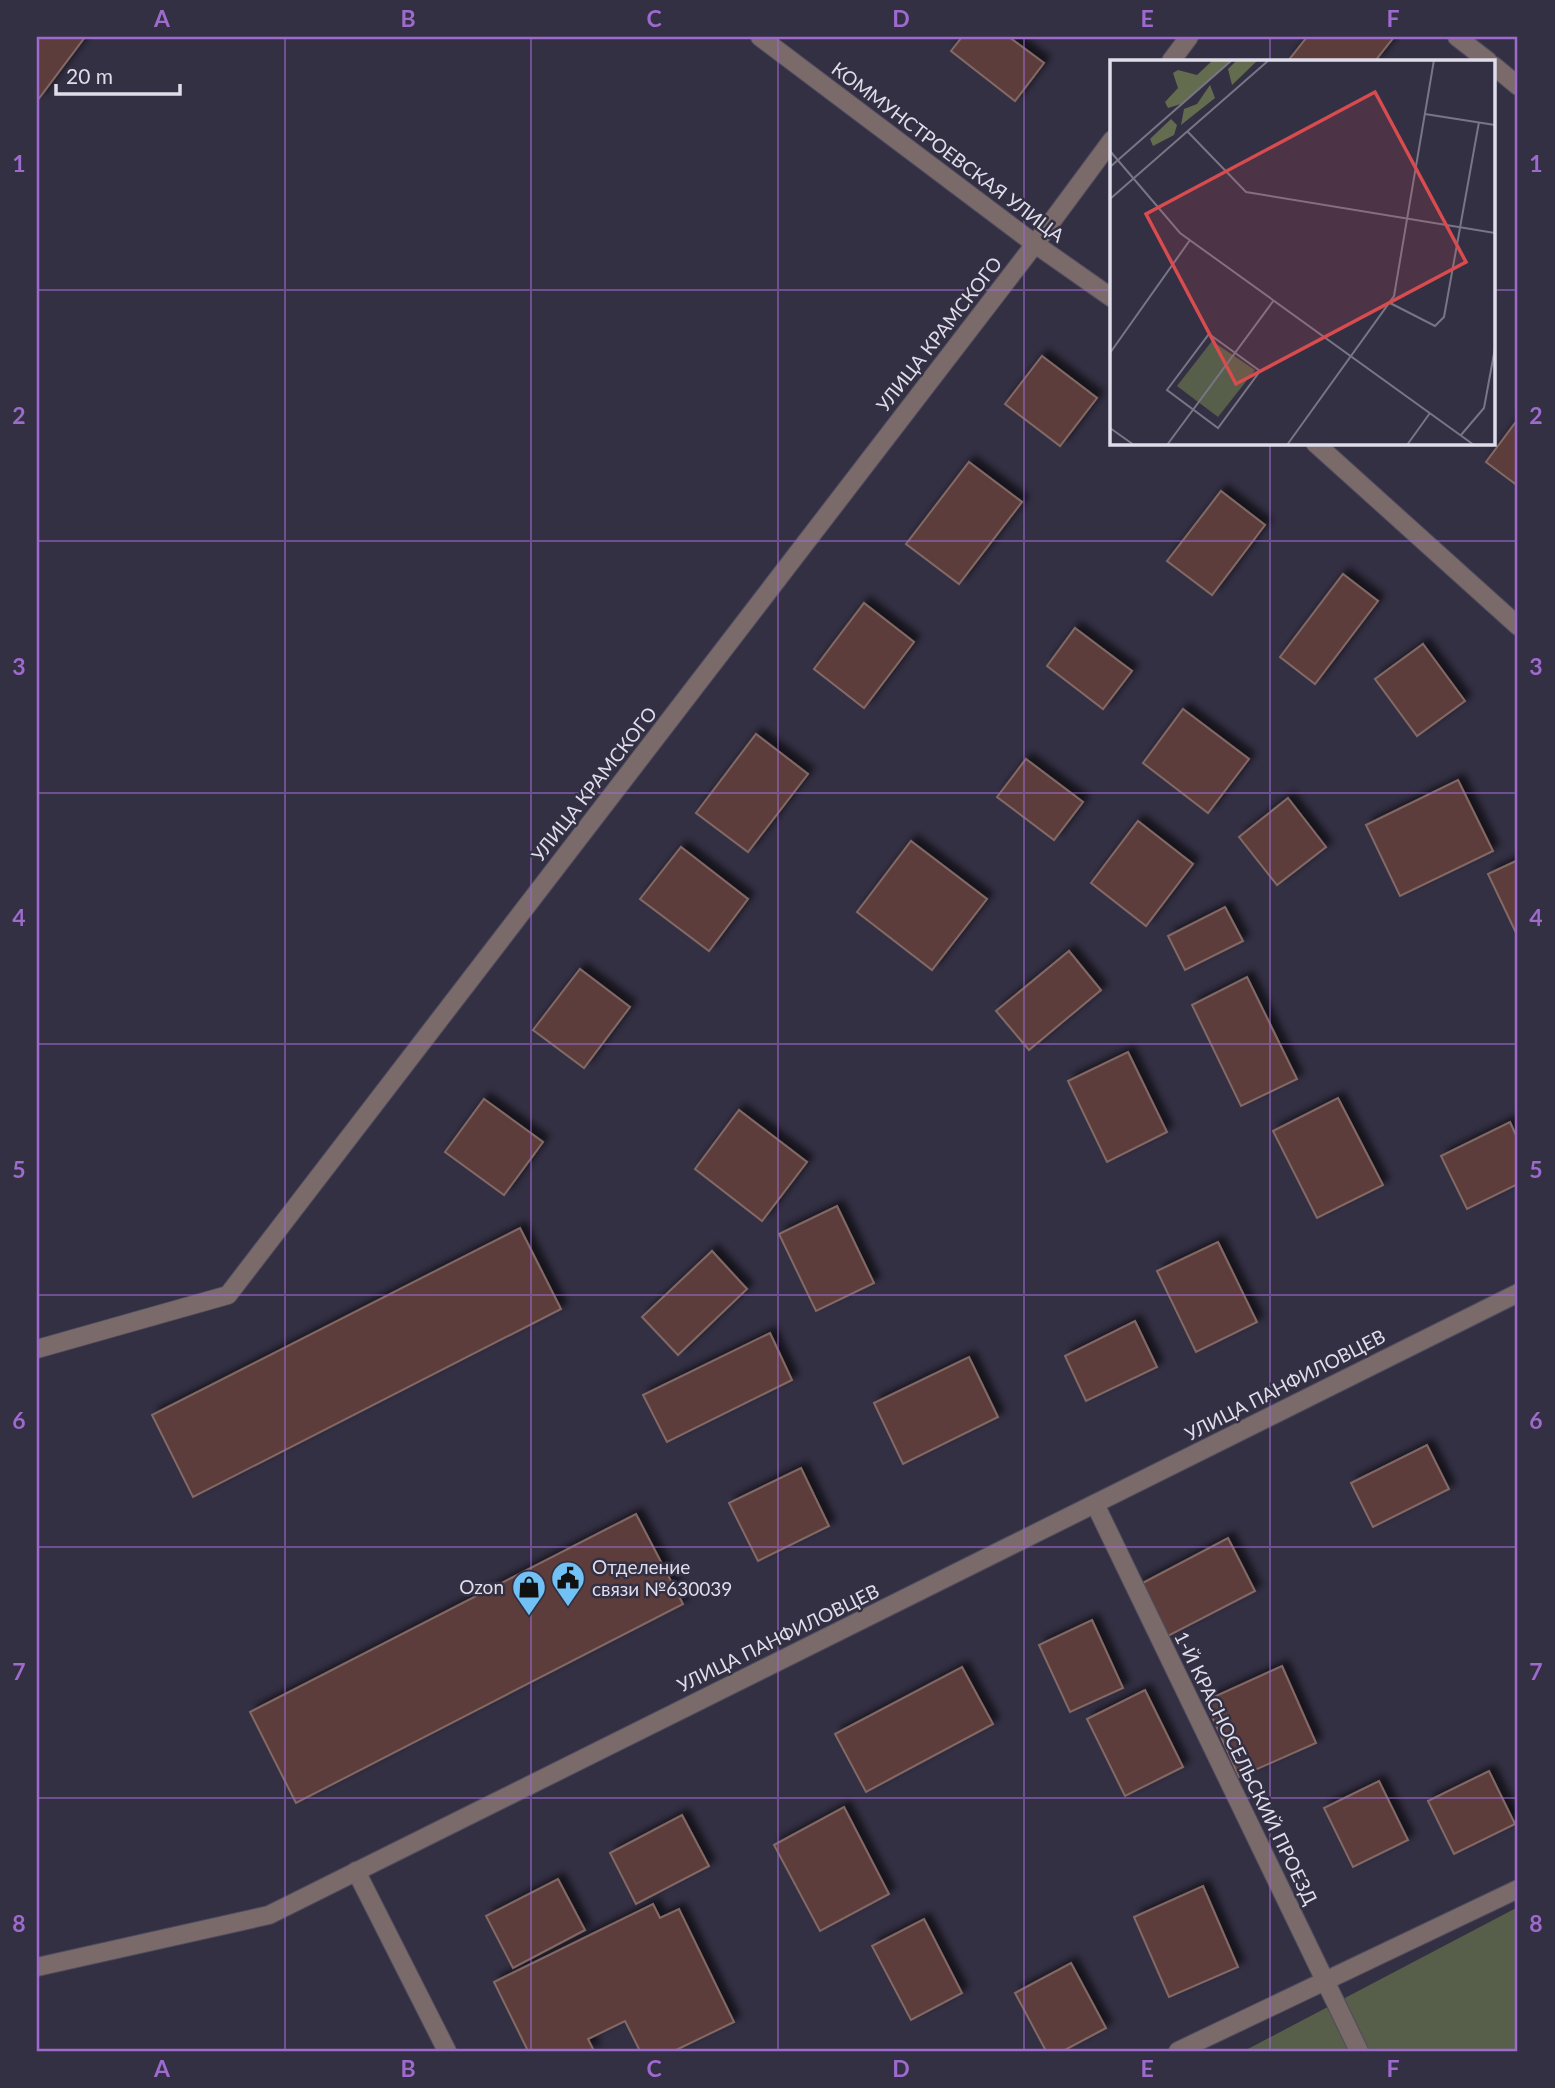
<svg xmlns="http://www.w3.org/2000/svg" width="1555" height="2088" font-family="Lato,sans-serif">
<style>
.green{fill:#575e49}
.building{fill:#5d3e3a;stroke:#836965;stroke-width:2;filter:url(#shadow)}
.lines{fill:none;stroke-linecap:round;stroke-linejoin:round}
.minor-casing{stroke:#4f4c5f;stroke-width:20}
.minor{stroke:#7a6a69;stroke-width:18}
.grid{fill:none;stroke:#9e6ace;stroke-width:2;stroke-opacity:0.55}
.labels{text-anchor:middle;stroke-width:5;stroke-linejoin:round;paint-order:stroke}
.street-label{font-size:19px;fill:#dfddea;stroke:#343044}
.poi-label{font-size:19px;fill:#dfddea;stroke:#343044;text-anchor:start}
.inset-road{fill:none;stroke:#787586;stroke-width:2}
.view{fill:#d84c4f;fill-opacity:0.15;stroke:#d84c4f;stroke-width:3.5}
.inset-edge{fill:none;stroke:#dfddea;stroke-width:3.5}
.neatline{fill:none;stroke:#9e6ace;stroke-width:2.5}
.grid-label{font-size:23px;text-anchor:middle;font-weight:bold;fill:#9e6ace}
</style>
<defs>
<filter id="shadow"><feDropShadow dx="6" dy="-6" stdDeviation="3.5" flood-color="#0009"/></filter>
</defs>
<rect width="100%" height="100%" fill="#343044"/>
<polygon class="green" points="1518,1907 1518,2051 1244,2051"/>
<g class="building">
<polygon points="37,37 85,37 37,101"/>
<polygon points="962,37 1009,37 1044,63 1015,101 951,51"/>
<polygon points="1307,37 1394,37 1375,61 1288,61"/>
<polygon points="1042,356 1097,398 1060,446 1005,404"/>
<polygon points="1518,419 1518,486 1486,462"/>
<polygon points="969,462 1022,502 959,584 906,544"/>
<polygon points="1221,491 1265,525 1212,595 1167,561"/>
<polygon points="1343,574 1378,601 1315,684 1280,657"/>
<polygon points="864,603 914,642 864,708 814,669"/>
<polygon points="1075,628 1132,671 1103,709 1047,666"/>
<polygon points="1423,644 1465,701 1417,736 1375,679"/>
<polygon points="1183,709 1249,759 1208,813 1143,763"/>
<polygon points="756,734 808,774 748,852 696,813"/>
<polygon points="1026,759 1083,802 1054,840 997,797"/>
<polygon points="1458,780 1493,851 1400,896 1366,825"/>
<polygon points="1288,798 1326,847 1277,885 1239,837"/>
<polygon points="1138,821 1193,864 1146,926 1091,883"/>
<polygon points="911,841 987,899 932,970 857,912"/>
<polygon points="681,847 748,899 709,951 640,899"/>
<polygon points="1518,860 1518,937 1488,874"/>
<polygon points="1225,907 1243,941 1185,970 1168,936"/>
<polygon points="1069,951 1101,990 1029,1050 996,1011"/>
<polygon points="580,969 630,1007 584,1068 533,1030"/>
<polygon points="1247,977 1297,1079 1241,1106 1192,1005"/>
<polygon points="1128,1052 1167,1132 1107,1162 1068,1081"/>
<polygon points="1338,1098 1383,1185 1317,1218 1273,1131"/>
<polygon points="484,1099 543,1142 504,1195 445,1152"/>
<polygon points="739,1110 807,1162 762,1221 695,1169"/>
<polygon points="1510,1122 1518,1140 1518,1184 1467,1209 1441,1156"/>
<polygon points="837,1206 874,1283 816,1311 779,1234"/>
<polygon points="520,1228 561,1309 193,1497 152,1415"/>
<polygon points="1218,1242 1257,1322 1196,1352 1157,1271"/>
<polygon points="712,1251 747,1289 678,1355 642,1317"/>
<polygon points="1135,1321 1157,1367 1086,1401 1065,1356"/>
<polygon points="770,1333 792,1380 667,1442 643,1395"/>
<polygon points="969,1357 998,1417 903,1464 874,1403"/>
<polygon points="1427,1445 1449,1489 1373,1527 1351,1483"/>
<polygon points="801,1468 829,1526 758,1561 729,1503"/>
<polygon points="636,1514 683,1604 296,1803 250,1712"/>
<polygon points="1228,1538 1255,1591 1164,1638 1137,1586"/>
<polygon points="1092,1620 1123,1688 1070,1712 1039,1645"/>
<polygon points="1282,1666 1316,1743 1239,1777 1205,1701"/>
<polygon points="962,1667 993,1724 866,1792 835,1734"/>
<polygon points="1145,1690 1183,1767 1125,1796 1087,1719"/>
<polygon points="1489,1771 1515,1824 1454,1854 1428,1801"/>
<polygon points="1379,1781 1408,1840 1353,1867 1324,1808"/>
<polygon points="844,1807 889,1894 820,1931 774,1845"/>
<polygon points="682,1815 709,1866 636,1904 610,1853"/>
<polygon points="558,1879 585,1930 513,1968 486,1916"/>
<polygon points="1203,1886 1238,1967 1169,1997 1134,1917"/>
<polygon points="653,1904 660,1918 679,1909 734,2022 674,2051 640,2051 625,2021 588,2039 594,2051 528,2051 494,1982"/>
<polygon points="924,1919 962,1993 911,2020 872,1946"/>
<polygon points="1071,1963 1106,2028 1063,2051 1046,2051 1015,1993"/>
</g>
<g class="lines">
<g class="minor-casing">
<g id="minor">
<polyline points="760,37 1035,244 1112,298"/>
<polyline points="1457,37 1488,61"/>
<polyline points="1171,61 1189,37"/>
<polyline points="1494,66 1518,86"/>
<polyline points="1315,443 1518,626"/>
<polyline points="37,1349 228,1295 1035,244 1112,140"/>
<polyline points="1095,1504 1359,2051"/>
<polyline points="356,1871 447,2051"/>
<polyline points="37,1967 269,1915 1518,1293"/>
<polyline points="1178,2051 1518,1889"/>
</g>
</g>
<use href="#minor" class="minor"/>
</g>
<path class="grid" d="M285,37V2051M531,37V2051M778,37V2051M1024,37V2051M1270,37V61M37,290H1112M1494,290H1518M1270,443V2051M37,541H1518M37,793H1518M37,1044H1518M37,1295H1518M37,1547H1518M37,1798H1518"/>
<defs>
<g id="civic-pin" transform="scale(1.75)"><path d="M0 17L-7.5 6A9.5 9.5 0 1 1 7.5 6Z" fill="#72c1f5" stroke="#343044"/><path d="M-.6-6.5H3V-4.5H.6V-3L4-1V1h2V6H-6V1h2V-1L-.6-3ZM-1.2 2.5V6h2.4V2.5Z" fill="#111"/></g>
<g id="shop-pin" transform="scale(1.75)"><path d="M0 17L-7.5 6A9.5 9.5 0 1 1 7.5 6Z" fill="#72c1f5" stroke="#343044"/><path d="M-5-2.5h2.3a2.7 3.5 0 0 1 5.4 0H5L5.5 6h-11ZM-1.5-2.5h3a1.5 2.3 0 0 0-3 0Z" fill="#111"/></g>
</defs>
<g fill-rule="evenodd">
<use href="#civic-pin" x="568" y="1578"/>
<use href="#shop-pin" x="529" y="1587"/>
</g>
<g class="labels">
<g class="street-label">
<text transform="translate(948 152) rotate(37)" y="7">КОММУНСТРОЕВСКАЯ УЛИЦА</text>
<text transform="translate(939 334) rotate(-52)" y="7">УЛИЦА КРАМСКОГО</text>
<text transform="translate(594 784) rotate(-52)" y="7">УЛИЦА КРАМСКОГО</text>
<text transform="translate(1285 1385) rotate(-27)" y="7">УЛИЦА ПАНФИЛОВЦЕВ</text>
<text transform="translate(778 1638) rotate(-26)" y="7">УЛИЦА ПАНФИЛОВЦЕВ</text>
<text transform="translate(1246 1768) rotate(64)" y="7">1-Й КРАСНОСЕЛЬСКИЙ ПРОЕЗД</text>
</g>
<g class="poi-label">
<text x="592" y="1574">Отделение<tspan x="592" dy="22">связи №630039</tspan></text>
<text x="504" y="1594" text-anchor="end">Ozon</text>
</g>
</g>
<g transform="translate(1110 60)">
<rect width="385" height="385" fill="#343044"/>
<path d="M102,281L145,310L108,357L67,326Z" fill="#575e49"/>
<path d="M103,0H122L74,43L58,48L55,42L68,28L63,13L68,10L87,15ZM127,0H148L122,25L118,9ZM100,25L105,38L71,65L74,49L87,44ZM61,59L67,65L64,75L43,86L40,79Z" fill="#636c4f"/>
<path class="inset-road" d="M315,54L385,65M77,71L136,132L385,173M0,91L70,173L364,385M0,107L122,0M0,139L159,0M280,243L325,266L334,257L369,62M99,274L150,311L108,368L57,330ZM0,293L80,180M0,368L24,385M351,375L374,348L385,288M57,385L164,240M177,385L284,236L324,0M297,385L320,353"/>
<path class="view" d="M265,32L356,202L126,324L36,154Z"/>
<rect width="385" height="385" class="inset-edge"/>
</g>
<rect width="1555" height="2088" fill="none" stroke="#343044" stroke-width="77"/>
<path d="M56 84v10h124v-10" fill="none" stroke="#dfddea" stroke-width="3.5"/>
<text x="66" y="84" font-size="21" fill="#dfddea" stroke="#343044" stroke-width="5" paint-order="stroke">20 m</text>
<rect x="38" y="38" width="1478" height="2012" class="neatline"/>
<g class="grid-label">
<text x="162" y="27">A</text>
<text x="408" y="27">B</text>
<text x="654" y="27">C</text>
<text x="901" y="27">D</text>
<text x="1147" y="27">E</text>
<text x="1393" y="27">F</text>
<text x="19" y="172">1</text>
<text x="1536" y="172">1</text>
<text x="19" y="424">2</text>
<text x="1536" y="424">2</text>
<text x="19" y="675">3</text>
<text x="1536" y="675">3</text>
<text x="19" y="926">4</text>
<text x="1536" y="926">4</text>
<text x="19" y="1178">5</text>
<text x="1536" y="1178">5</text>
<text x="19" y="1429">6</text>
<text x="1536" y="1429">6</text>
<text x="19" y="1680">7</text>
<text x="1536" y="1680">7</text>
<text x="19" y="1932">8</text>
<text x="1536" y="1932">8</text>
<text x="162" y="2077">A</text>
<text x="408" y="2077">B</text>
<text x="654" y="2077">C</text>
<text x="901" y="2077">D</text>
<text x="1147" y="2077">E</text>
<text x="1393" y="2077">F</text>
</g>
</svg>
